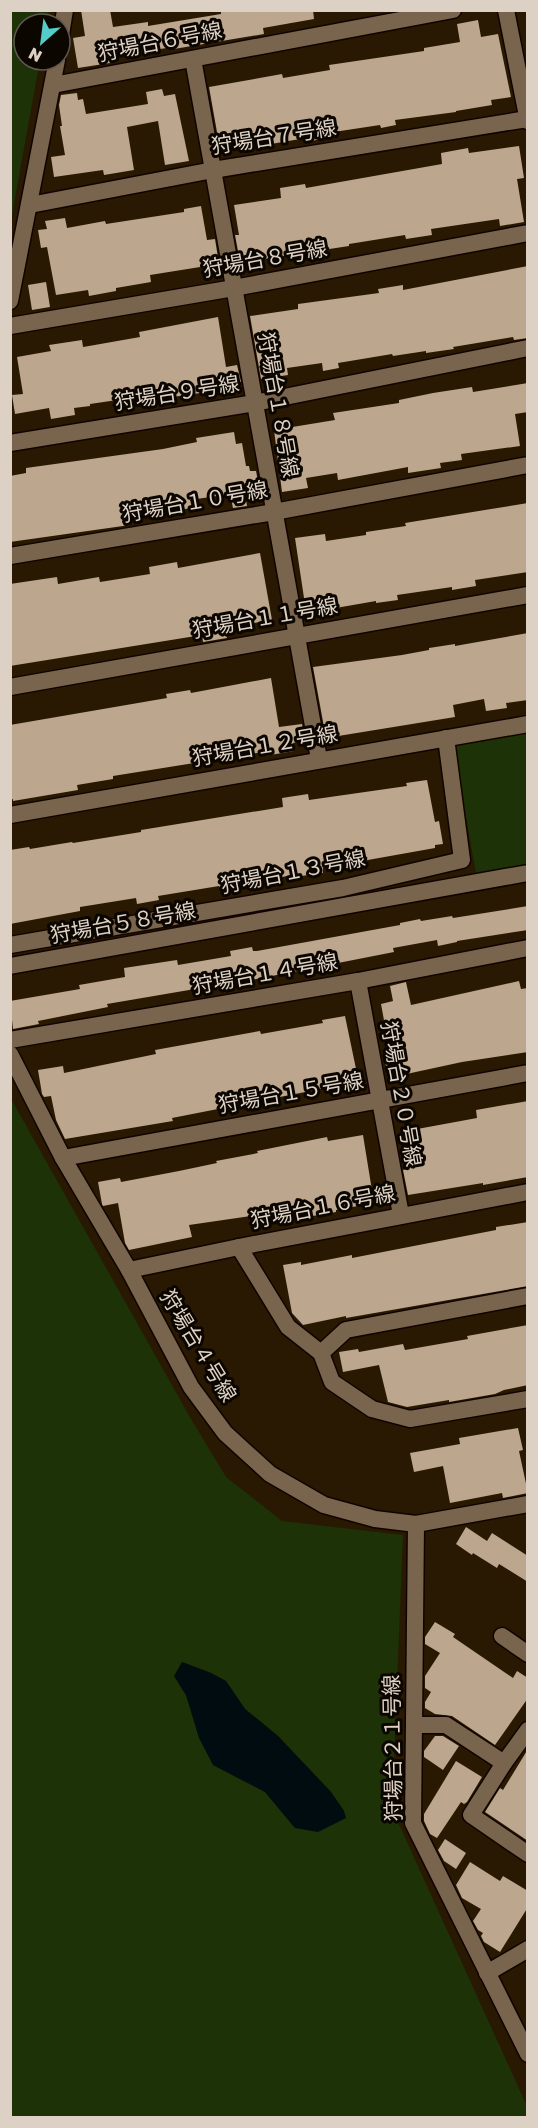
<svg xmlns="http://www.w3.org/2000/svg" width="538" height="2128" font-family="'Golos Text','Noto Sans JP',sans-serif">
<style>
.green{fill:#1d3207;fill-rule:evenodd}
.water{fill:#000c0f}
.building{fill:#bca68d}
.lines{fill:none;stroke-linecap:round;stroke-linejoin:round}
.street-casing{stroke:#110400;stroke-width:19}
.street{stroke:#79654d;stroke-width:16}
.labels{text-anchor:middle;stroke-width:6;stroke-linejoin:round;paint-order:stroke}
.street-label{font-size:21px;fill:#dcd1c4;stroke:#0c0601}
</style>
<rect width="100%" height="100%" fill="#291903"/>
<g class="green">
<polygon points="11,10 49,11 47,24 24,24 24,60 40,60 11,220"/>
<polygon points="527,727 527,864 476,873 452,741"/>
<path d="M10,1097L191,1419L226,1477L282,1521L403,1535L392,1809L527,2106V2117H11ZM182,1662L211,1673L226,1681L245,1709L278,1736L331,1792L344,1811L295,1828L265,1792L213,1765L186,1695L178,1683Z"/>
</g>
<polygon class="water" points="182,1662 211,1673 226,1681 245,1709 278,1736 331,1792 344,1811 346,1818 318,1832 295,1828 265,1792 213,1765 199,1738 186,1695 174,1676"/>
<g class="building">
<polygon points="81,10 110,10 113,27 148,22 148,26 221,14 221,10 313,10 314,19 263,28 264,34 174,49 173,47 109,57 110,63 78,68 73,38 85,36"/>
<polygon points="478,20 481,37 498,34 511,97 491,100 492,105 456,111 456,112 395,120 396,125 381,128 380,125 327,133 327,138 306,142 306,138 271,144 270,140 220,149 209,87 282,74 283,78 330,70 329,65 424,51 424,48 460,42 457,24"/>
<polygon points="162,89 164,96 175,94 189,161 165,165 158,121 127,127 134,170 104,175 103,170 54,177 51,157 65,155 60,126 62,126 59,105 61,95 77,93 78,100 83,99 86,114 148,104 146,92"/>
<polygon points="519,146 524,178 517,179 524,222 500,226 499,219 431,229 432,235 406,239 405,235 349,244 349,246 264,259 264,263 241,267 235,235 239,235 234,205 281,198 280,188 305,184 306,188 442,164 441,153 468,148 469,153"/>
<polygon points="201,206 207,240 215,239 219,264 150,275 151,282 116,288 116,291 89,296 88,290 56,295 47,247 41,248 38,230 47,229 45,221 65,218 67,228 105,221 106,224 184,212 184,209"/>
<polygon points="528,266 528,338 514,340 513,337 453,347 454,349 426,353 426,351 393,356 392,354 338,363 339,368 323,371 322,363 287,368 288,375 261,379 250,316 298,309 298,304 379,293 378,289 403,285 403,290"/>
<polygon points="46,282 50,307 32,310 28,285"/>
<polygon points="218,317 226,367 237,365 241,382 234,384 235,388 145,401 146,404 126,407 124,399 90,404 90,406 74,408 75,415 51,419 49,408 15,414 12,395 23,394 17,357 51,351 49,345 82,340 83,347 89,346 140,337 139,332"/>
<polygon points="528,383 528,412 515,414 520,446 461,454 462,460 440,463 441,468 408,473 408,467 338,480 337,473 306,478 308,488 282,492 274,430 335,420 333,413 399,403 399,400 433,393 472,387 473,392"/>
<polygon points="234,432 236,444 242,443 246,466 249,466 250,471 256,471 260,492 245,494 247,506 233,508 230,494 190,500 192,508 128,518 130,525 10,542 10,476 26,473 26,468 163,449 197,442 196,438"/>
<polygon points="528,503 528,572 475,580 476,586 452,590 452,587 397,595 398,600 376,603 376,601 330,609 331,615 307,618 295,538 325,534 326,541 366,535 366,532 406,526 405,523"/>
<polygon points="260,553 272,620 225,628 227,638 203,642 202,635 10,666 10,584 57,577 58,584 99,577 100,582 150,574 149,567 177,562 178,568"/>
<polygon points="528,633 528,700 506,703 507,708 486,711 484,699 453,705 455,717 326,738 313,667 402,655 429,650 429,648 455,644 455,646"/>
<polygon points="271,678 279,727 302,724 305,741 293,743 294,751 264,756 263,752 113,776 113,779 77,785 78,790 13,801 13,799 10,800 10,725 167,698 166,694 190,690 191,693"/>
<polygon points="427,780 435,822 439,821 443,844 435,845 435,848 323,868 323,873 287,878 287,876 220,889 219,886 158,896 159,900 137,904 136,898 80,907 80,911 10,924 10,850 29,847 30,849 72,842 73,843 141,832 141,830 283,807 282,798 308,794 309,800 407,786 406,783"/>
<polygon points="528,906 528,930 457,941 457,942 438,946 437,940 393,948 394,952 236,983 236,982 107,1004 108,1007 38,1021 39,1024 13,1029 10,1001 80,989 79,985 125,977 124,968 177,960 178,965 231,956 230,951 252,947 253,951 257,951 400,925 400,923 420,919 421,921 452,916 453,918"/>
<polygon points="519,981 521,989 528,988 528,1052 462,1062 388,1078 384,1054 390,1053 381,1004 393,1001 390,986 406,982 411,1005"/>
<polygon points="345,1016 360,1088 333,1093 331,1087 172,1118 173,1121 65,1139 56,1120 51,1096 44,1097 42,1094 38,1070 63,1066 64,1073 156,1054 155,1050 260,1031 261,1034 323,1023 322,1020"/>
<polygon points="528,1101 528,1177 483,1185 483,1183 408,1195 403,1170 408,1169 401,1132 477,1118 476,1110"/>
<polygon points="363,1135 374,1203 336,1210 336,1212 266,1224 264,1214 189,1225 192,1237 129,1250 125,1243 118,1203 103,1206 102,1204 98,1182 120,1178 121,1182 179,1171 217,1163 216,1161 258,1153 257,1151 327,1137 328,1141"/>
<polygon points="528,1222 528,1286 346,1318 346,1316 303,1325 292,1313 283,1265 301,1262 301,1265 352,1255 352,1258 496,1230 496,1227"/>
<polygon points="528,1325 528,1385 504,1390 495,1394 449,1402 449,1400 407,1407 388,1402 379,1365 343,1372 339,1352 358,1349 359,1352 403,1344 405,1350 468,1339 467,1336"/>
<polygon points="518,1428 523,1450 519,1451 528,1493 503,1498 502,1493 450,1503 443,1466 414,1472 410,1453 460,1444 459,1438"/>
<polygon points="466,1527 487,1541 492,1533 528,1556 528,1582 499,1564 497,1568 473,1553 472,1555 456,1544"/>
<polygon points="435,1622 455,1634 453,1637 513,1678 517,1671 528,1678 528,1698 495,1745 452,1716 435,1714 425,1708 425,1702 431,1692 425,1688 425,1676 440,1653 425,1644 425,1637"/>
<polygon points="435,1736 443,1736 459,1746 443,1770 424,1757 424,1751"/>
<polygon points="528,1749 528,1841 485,1812 500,1788 503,1790"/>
<polygon points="456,1761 482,1777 467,1802 464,1804 461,1802 437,1838 430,1834 424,1821 424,1814"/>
<polygon points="445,1839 466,1853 456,1869 444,1861 438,1850"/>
<polygon points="470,1862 500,1881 503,1876 528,1891 528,1907 500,1952 484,1942 481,1936 483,1933 478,1930 473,1921 481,1909 462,1898 456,1885"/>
</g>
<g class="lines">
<g class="street-casing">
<g id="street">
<polyline points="506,10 528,121"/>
<polyline points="60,41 65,10"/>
<polyline points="193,59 319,759"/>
<polyline points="53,85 453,10"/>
<polyline points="30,205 213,170 527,119"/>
<polyline points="10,301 57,60"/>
<polyline points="10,326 234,288 528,233"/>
<polyline points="10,443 255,403 528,348"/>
<polyline points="10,556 274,512 528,465"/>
<polyline points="10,687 528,595"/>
<polyline points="10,815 528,724"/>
<polyline points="10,945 343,888 462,860 446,738"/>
<polyline points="10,966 528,873"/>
<polyline points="358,981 401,1215"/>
<polyline points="10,1040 358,981 528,948"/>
<polyline points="10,1054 63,1158 129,1270 191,1387 225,1433 270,1474 324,1505 375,1519 416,1524 528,1504"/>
<polyline points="63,1158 528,1073"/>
<polyline points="239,1247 288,1327 321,1353 332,1382 372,1409 410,1419 528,1399"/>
<polyline points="129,1270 239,1247 528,1192"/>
<polyline points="321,1353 346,1330 528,1296"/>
<polyline points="416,1524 413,1823 528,2054"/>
<polyline points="502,1636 528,1654"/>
<polyline points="414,1725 446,1725 504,1763"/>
<polyline points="528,1730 504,1763 471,1815 528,1854"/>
<polyline points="487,1973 528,1949"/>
</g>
</g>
<use href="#street" class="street"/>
</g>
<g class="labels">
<g class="street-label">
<text transform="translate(160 42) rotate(-11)" y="7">狩場台６号線</text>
<text transform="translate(274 137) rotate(-9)" y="7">狩場台７号線</text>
<text transform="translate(265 259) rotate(-10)" y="7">狩場台８号線</text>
<text transform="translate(177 393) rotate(-9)" y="7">狩場台９号線</text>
<text transform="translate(278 405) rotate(80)" y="7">狩場台１８号線</text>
<text transform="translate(195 502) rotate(-10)" y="7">狩場台１０号線</text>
<text transform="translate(265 618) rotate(-10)" y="7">狩場台１１号線</text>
<text transform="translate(265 746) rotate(-10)" y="7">狩場台１２号線</text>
<text transform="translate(293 872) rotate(-11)" y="7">狩場台１３号線</text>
<text transform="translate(123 923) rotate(-10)" y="7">狩場台５８号線</text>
<text transform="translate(265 974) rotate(-10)" y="7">狩場台１４号線</text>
<text transform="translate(291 1093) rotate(-10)" y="7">狩場台１５号線</text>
<text transform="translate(401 1094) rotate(80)" y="7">狩場台２０号線</text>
<text transform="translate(323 1207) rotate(-11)" y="7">狩場台１６号線</text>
<text transform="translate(198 1346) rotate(59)" y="7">狩場台４号線</text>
<text transform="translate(393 1748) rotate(-91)" y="7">狩場台２１号線</text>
</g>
</g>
<rect width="538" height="2128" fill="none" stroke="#dcd1c4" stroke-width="24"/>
<g transform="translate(42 42) rotate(208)"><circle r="28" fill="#0c0601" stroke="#5f574f" stroke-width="1.5"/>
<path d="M0-4.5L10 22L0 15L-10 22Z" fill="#54cdc8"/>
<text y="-9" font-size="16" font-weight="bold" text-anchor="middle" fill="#dcd1c4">N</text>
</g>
</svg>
